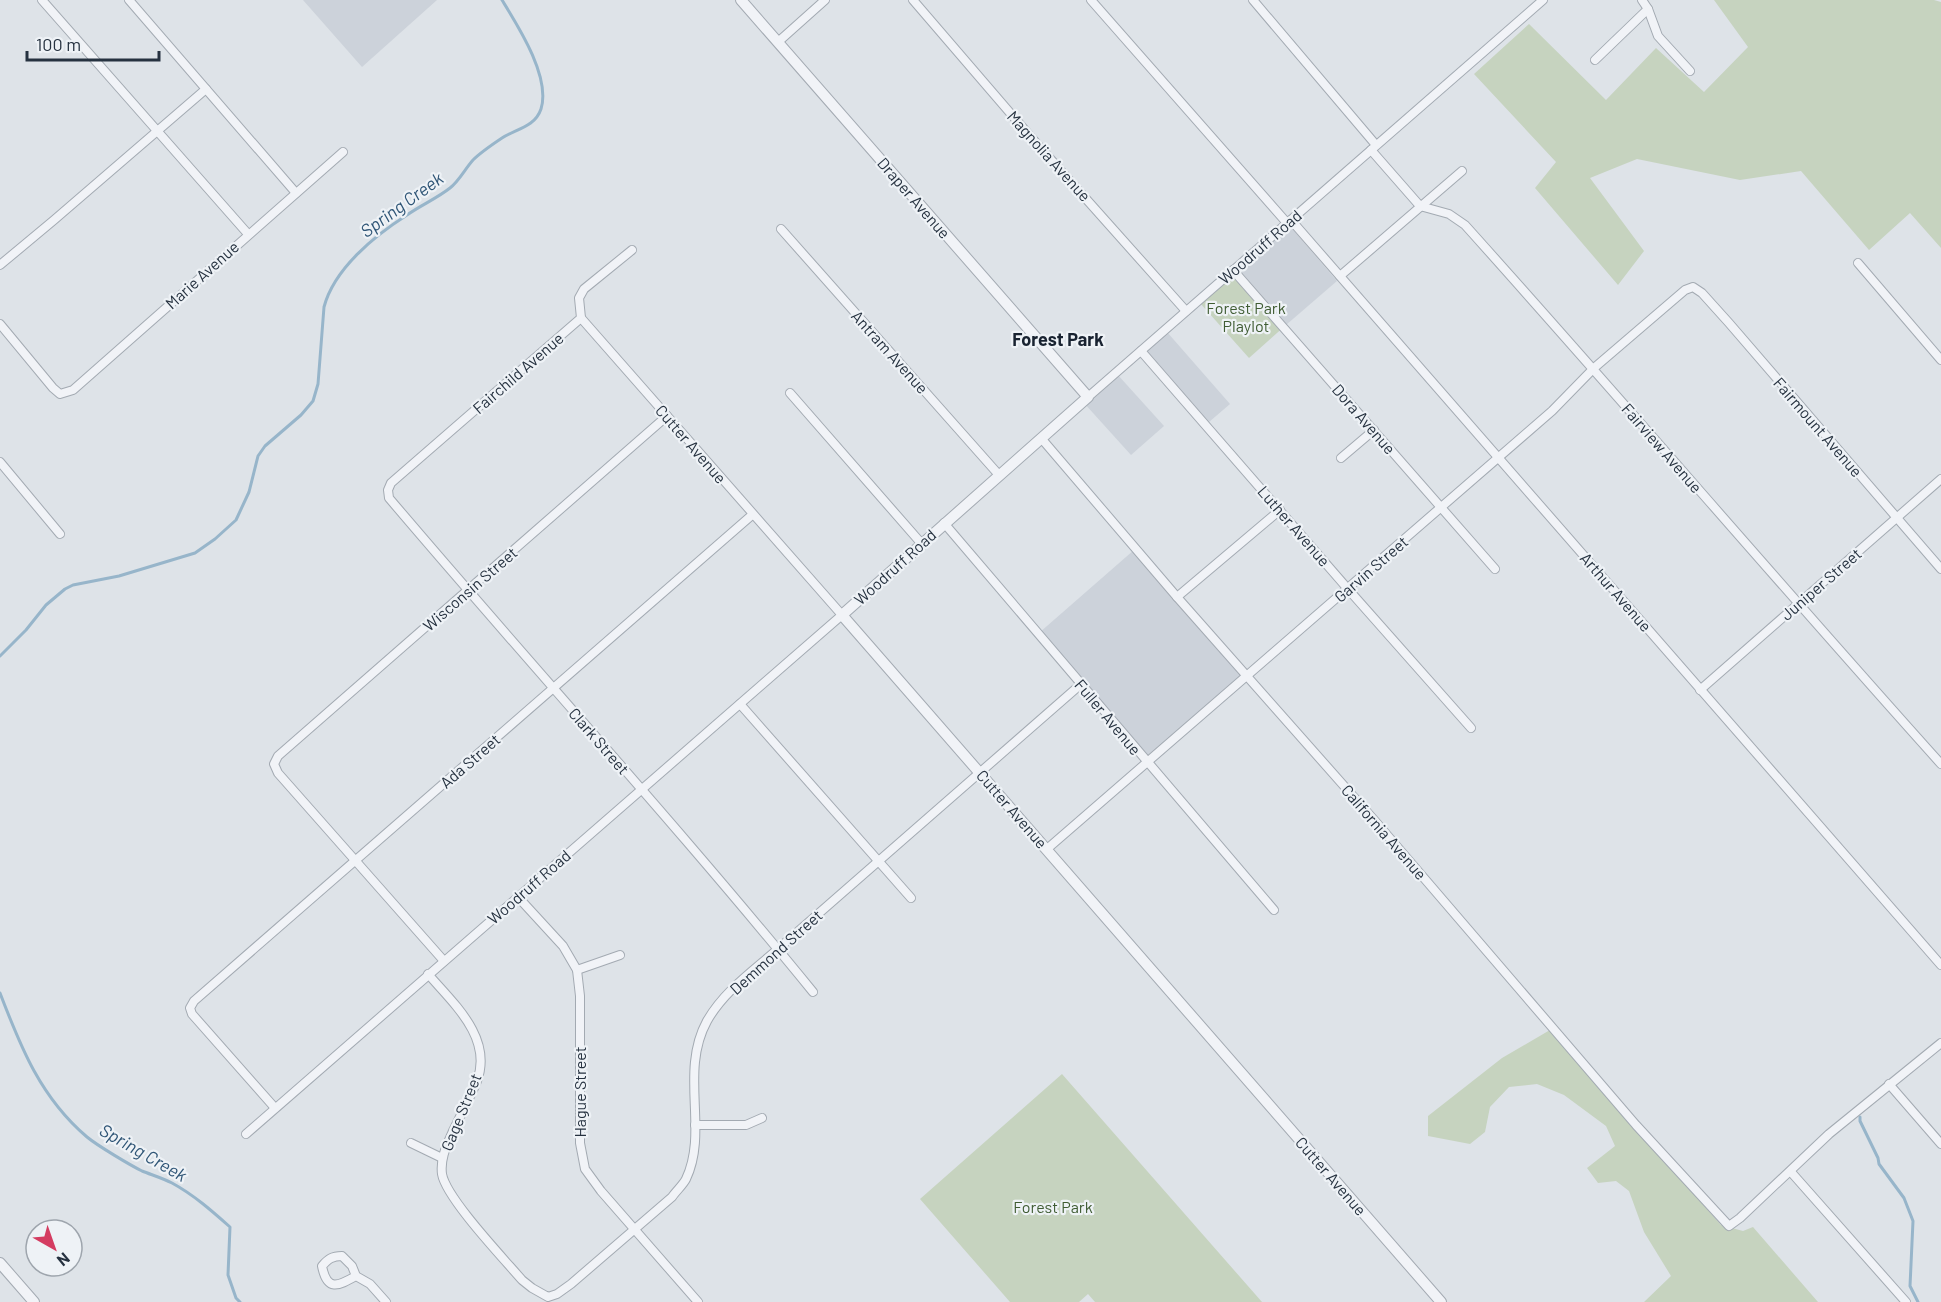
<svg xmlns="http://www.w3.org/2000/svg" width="1941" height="1302" font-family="Barlow,sans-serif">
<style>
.built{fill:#ccd2da}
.green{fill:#c6d3bf}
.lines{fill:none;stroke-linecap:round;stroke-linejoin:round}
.stream{stroke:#97b5ca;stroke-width:3}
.minor-casing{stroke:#a3aab2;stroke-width:10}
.tertiary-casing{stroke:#a3aab2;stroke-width:12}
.minor{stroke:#f1f3f7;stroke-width:8}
.tertiary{stroke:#f1f3f7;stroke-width:10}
.labels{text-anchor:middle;stroke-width:4.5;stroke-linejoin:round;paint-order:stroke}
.street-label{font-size:16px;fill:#263240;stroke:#eef2f6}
.park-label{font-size:16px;fill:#3f5c33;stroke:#eef2f6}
.water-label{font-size:18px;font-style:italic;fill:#2f5576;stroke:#eef2f6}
.neighbourhood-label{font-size:18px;font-weight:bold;fill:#192331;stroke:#eef2f6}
</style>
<rect width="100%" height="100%" fill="#dee3e8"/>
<g class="built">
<polygon points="303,0 437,0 362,67"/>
<polygon points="1289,225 1337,281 1286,325 1238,270"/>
<polygon points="1167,332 1230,404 1202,428 1139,355"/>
<polygon points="1117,374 1164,426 1131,455 1084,403"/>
<polygon points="1134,550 1244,676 1147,760 1039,633"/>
</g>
<g class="green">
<polygon points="1714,0 1934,0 1941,2 1941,248 1910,213 1869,250 1801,171 1740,180 1637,159 1590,178 1644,251 1618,285 1535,188 1556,162 1474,74 1529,24 1606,100 1656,48 1704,92 1748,47"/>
<polygon points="1238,270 1286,325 1249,358 1200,303"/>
<polygon points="1550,1030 1721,1225 1743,1231 1753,1227 1818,1302 1644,1302 1671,1276 1644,1232 1629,1191 1616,1181 1598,1183 1587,1168 1615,1146 1606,1126 1564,1095 1537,1084 1509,1087 1490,1107 1485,1132 1470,1144 1428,1136 1428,1116 1502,1058"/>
<polygon points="1062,1074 1262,1302 1095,1302 1088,1294 1079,1302 1010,1302 920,1199"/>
</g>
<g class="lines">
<g class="stream">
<path d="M0,656L26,630L46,605L65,589L73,585L119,576L195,553L215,539L236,520L249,492L258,456L265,446L301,415L313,401L318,384L324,307C334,269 374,236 407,215C421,205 436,199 450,188C459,181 465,169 473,160C481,152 493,144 502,138C516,129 535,127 541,109C551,77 518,26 502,0"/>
<path d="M0,993C21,1048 41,1098 87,1137C98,1146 130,1165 142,1171C152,1175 162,1178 172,1183C194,1195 212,1211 230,1227L228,1275L236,1298L240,1302"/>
<polyline points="1860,1117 1860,1121 1878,1158 1879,1164 1904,1198 1913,1221 1910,1286 1918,1302"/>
</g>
<g class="minor-casing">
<g id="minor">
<polyline points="42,0 248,234"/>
<polyline points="129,0 296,193"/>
<polyline points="913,0 1030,136 1186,311"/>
<polyline points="1091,0 1287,223"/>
<polyline points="1253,0 1376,145"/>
<polyline points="1642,0 1648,9 1658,36 1690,71"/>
<polyline points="778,42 825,0"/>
<polyline points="1595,60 1648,9"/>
<path d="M1371,150L1420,206L1449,214L1465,225C1625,403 1781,586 1941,764"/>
<polyline points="1291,220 1941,965"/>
<polyline points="781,229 999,475"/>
<path d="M632,250L584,289L579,298L581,318L391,483L388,490L389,498C529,663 676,824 813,992"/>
<polyline points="1858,263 1941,360"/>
<polyline points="0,265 54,220 206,89"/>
<polyline points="1233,270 1495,569"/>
<polyline points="1340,276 1462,171"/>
<polyline points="0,324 53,388 60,394 73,390 343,152"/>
<polyline points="1141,351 1348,589 1471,728"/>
<polyline points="790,393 921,543"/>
<polyline points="1088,397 1543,0"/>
<polyline points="1041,438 1177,597 1375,821 1636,1125 1729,1226 1740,1218 1829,1134 1941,1043"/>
<polyline points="1341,458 1374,430"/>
<polyline points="0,462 60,534"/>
<polyline points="944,523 1274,910"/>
<polyline points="1177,597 1280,510"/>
<polyline points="1700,690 1941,479"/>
<polyline points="740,704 911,898"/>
<polyline points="1047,849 1552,411 1594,368 1685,290 1693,287 1702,293 1729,323 1941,569"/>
<polyline points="518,897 563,946 577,970 580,996 580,1143 585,1169 601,1191 698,1302"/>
<polyline points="444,961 278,773 274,764 278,756 667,416"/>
<polyline points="577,970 620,955"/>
<path d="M428,974C454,1004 493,1038 477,1081C470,1098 461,1114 453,1131C447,1145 440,1158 442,1174C446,1198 504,1259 522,1280L532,1288L548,1297L557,1294L571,1284L672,1197C676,1191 683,1185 686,1179C709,1131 679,1072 707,1021C724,991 753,971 778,949L1080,685"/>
<polyline points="1889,1084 1941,1144"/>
<polyline points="275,1108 192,1014 190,1008 194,1001 752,515"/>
<polyline points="695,1125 746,1125 762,1118"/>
<polyline points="246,1134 842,615 581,318"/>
<polyline points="411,1143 442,1158"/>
<polyline points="1791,1172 1906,1302"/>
<path d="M356,1276C338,1286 327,1292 322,1266C328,1259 332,1256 342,1256L352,1266L356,1276L370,1284L386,1302"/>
</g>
</g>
<g class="tertiary-casing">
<g id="tertiary">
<polyline points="741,0 1088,397 842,615 1441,1302"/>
<polyline points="0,1263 34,1302"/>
</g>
</g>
<use href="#minor" class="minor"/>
<use href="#tertiary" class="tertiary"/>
</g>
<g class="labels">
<g class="street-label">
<text transform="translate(1049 156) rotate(48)" y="6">Magnolia Avenue</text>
<text transform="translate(914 198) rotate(49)" y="6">Draper Avenue</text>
<text transform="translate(1260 247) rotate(-41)" y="6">Woodruff Road</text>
<text transform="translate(202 275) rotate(-42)" y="6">Marie Avenue</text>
<text transform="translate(890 352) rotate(48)" y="6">Antram Avenue</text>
<text transform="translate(518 373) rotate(-41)" y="6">Fairchild Avenue</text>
<text transform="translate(1364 419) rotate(49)" y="6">Dora Avenue</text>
<text transform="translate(1818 427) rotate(49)" y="6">Fairmount Avenue</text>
<text transform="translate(691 444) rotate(49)" y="6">Cutter Avenue</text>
<text transform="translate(1662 448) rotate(49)" y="6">Fairview Avenue</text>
<text transform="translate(1294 526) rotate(49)" y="6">Luther Avenue</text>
<text transform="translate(895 567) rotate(-42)" y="6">Woodruff Road</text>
<text transform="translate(1371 569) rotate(-41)" y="6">Garvin Street</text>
<text transform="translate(1821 584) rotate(-41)" y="6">Juniper Street</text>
<text transform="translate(470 589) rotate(-41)" y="6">Wisconsin Street</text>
<text transform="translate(1616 592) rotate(49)" y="6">Arthur Avenue</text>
<text transform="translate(1108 717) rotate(50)" y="6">Fuller Avenue</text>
<text transform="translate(599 741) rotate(49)" y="6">Clark Street</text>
<text transform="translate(470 761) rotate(-41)" y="6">Ada Street</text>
<text transform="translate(1012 809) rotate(49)" y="6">Cutter Avenue</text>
<text transform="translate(1384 832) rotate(49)" y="6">California Avenue</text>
<text transform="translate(529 887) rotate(-41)" y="6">Woodruff Road</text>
<text transform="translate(776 952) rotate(-42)" y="6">Demmond Street</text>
<text transform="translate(580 1092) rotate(-90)" y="6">Hague Street</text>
<text transform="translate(461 1112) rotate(-68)" y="6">Gage Street</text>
<text transform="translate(1331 1176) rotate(49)" y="6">Cutter Avenue</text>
</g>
<g class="park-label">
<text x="1246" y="314">Forest Park<tspan x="1246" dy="18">Playlot</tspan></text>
<text x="1053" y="1213">Forest Park</text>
</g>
<g class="water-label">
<text transform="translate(402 205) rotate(-36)" y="6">Spring Creek</text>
<text transform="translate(143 1153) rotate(30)" y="6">Spring Creek</text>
</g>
<g class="neighbourhood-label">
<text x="1058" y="346">Forest Park</text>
</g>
</g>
<g transform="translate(54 1248) rotate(140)"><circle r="28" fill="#eef2f6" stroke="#9ea5ad" stroke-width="1.5"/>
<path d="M0-4.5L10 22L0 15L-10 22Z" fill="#d43c61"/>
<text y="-9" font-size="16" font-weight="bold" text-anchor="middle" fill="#263240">N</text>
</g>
<path d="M27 51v9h132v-9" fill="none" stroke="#263240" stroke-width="3"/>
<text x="36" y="51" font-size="18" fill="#263240" stroke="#eef2f6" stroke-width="4.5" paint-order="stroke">100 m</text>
</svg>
